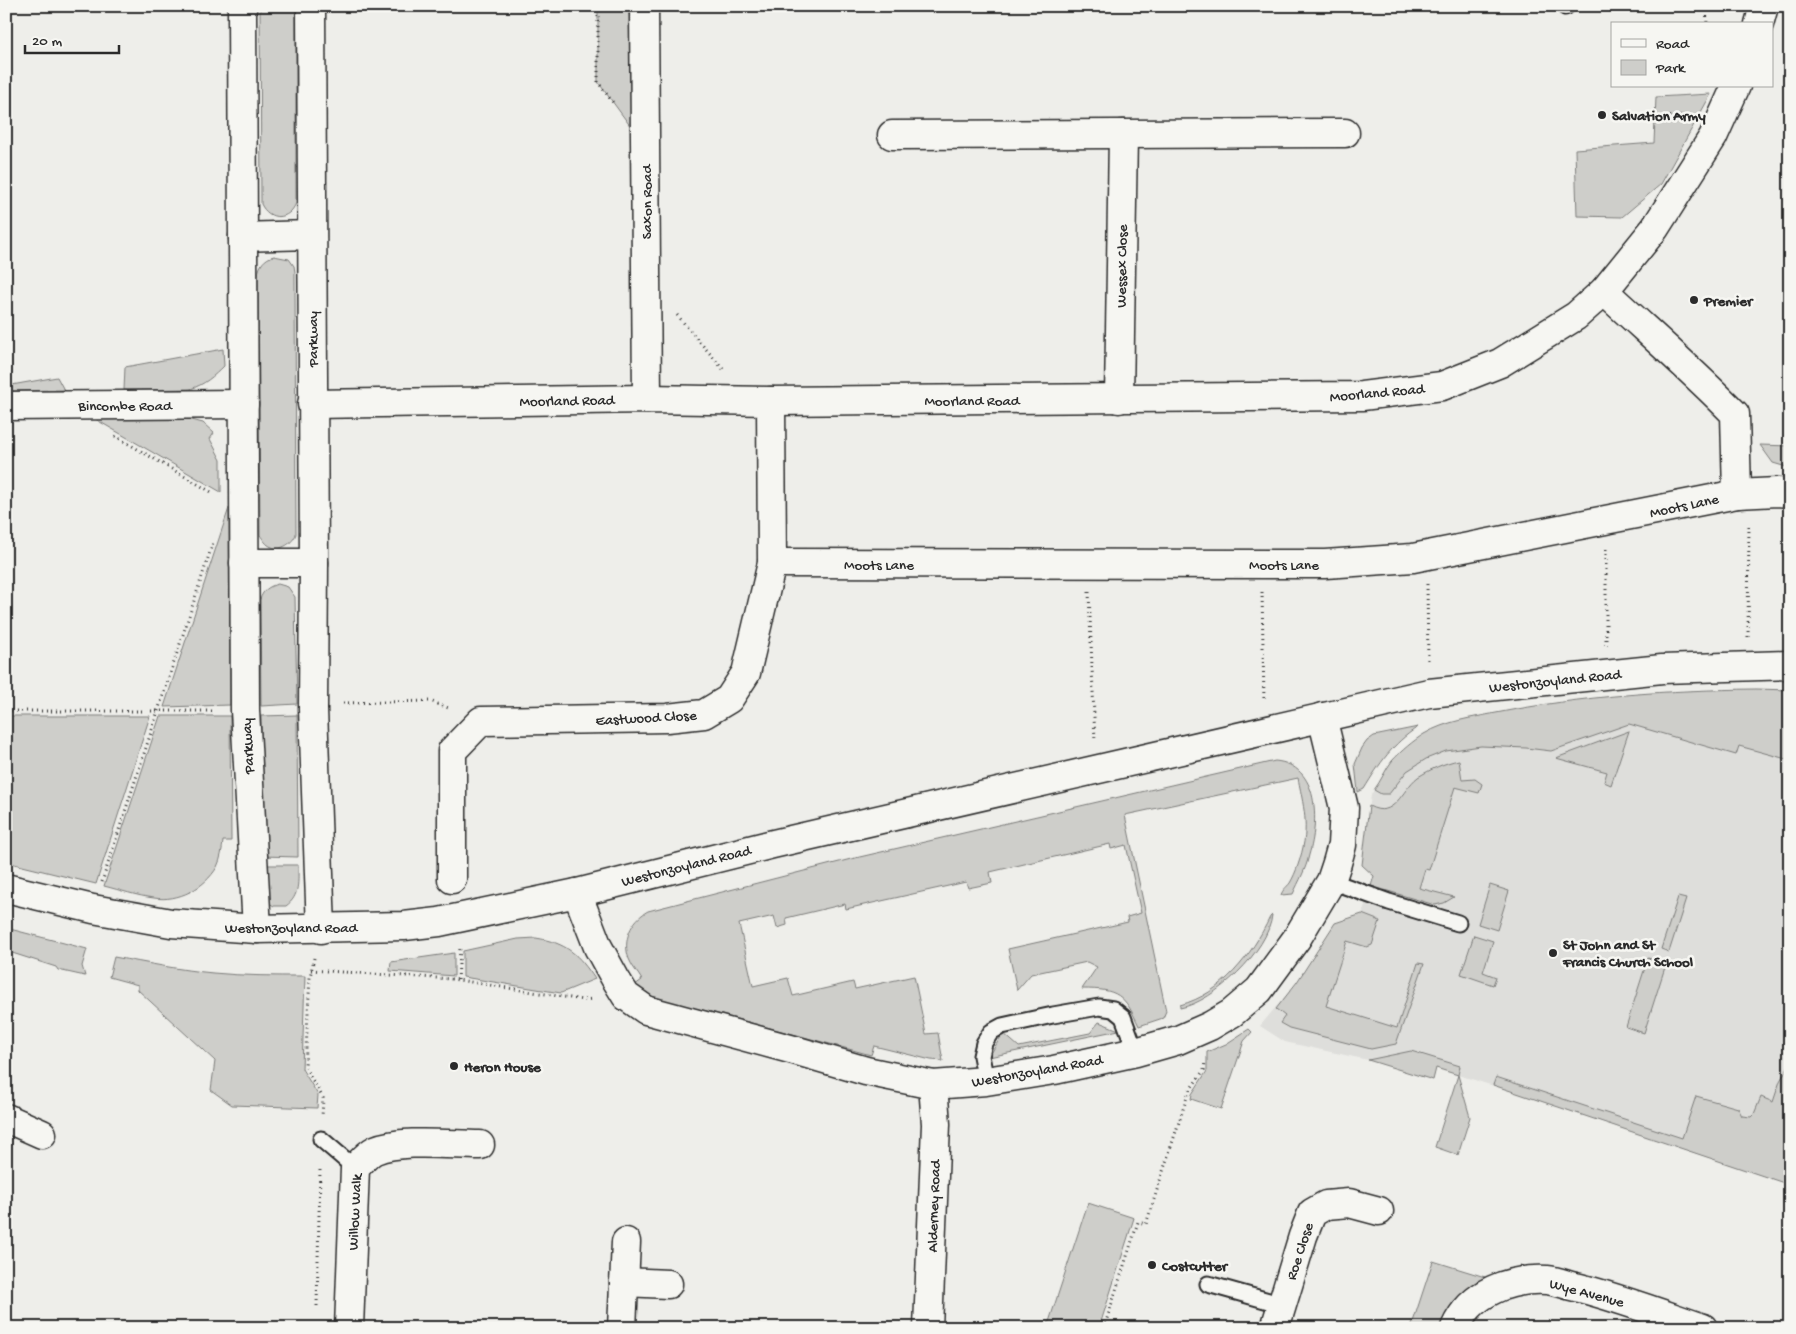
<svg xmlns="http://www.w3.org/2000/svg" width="1796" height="1334" font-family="'Gochi Hand',sans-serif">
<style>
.built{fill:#dededb}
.green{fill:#cececa;stroke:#7c7c7a}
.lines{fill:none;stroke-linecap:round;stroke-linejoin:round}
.lane-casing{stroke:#2b2b2b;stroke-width:19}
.street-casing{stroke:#2b2b2b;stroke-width:31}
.primary-casing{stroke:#2b2b2b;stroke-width:31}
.path{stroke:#2b2b2b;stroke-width:3;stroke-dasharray:1 4;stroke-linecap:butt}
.lane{stroke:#f6f6f2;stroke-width:15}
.street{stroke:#f6f6f2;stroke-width:28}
.primary{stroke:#f6f6f2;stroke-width:28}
.poi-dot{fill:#2b2b2b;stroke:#f6f6f2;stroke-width:2}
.labels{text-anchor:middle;stroke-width:5;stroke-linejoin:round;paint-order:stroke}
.poi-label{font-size:15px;font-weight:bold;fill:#2b2b2b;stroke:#f6f6f2;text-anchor:start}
.street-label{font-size:15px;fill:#2b2b2b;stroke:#f6f6f2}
</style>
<rect width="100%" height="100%" fill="#eeeeea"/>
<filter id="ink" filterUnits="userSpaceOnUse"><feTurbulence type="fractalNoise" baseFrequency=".02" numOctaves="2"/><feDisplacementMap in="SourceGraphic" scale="10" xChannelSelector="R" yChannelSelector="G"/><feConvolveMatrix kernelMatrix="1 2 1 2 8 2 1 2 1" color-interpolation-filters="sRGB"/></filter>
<g filter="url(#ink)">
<polygon class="built" points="1790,707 1790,1185 1532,1098 1436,1068 1433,1080 1368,1060 1285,1042 1260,1026 1297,982 1335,923 1362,914 1374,877 1362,865 1371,795 1374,790 1438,735"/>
<g class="green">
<path d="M260,6H296V203C289,221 269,221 261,204Z"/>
<polygon points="598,6 629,6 631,127 598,82"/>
<polygon points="1711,94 1661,184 1622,217 1577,216 1575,149 1654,143 1656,97"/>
<path d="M274,256L289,259L294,266L295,272L296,534C293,543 281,551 272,547C266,545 263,539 260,535L258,275C259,265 265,258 274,256Z"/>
<path d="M223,349L224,366C214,376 204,385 190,389L124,390L125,367Z"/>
<polygon points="57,377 64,390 6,391 6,386"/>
<polygon points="95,419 188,419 203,423 214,433 210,439 221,460 221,492"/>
<polygon points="1760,445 1790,446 1790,468 1773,463"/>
<polygon points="229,508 230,705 164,707"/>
<path d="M278,584L288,587L295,597L297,704L261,706L260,600C262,591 269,586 278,584Z"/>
<path d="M1756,689L1790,690V760L1739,746L1736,755L1629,724L1551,751L1526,748L1481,746L1446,751L1426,759L1407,771L1389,794H1381L1374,790C1381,781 1385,770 1392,761C1401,751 1413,741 1424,734C1446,721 1471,718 1496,713C1582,696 1669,690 1756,689Z"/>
<polygon points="297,715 298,857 262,856 261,716"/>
<polygon points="6,716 150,716 96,884 6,862"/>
<path d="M160,716H230L231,841H223C222,850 221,859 217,867C205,888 178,902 154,898C137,896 120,890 104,886Z"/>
<path d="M1418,727C1392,744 1380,763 1364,789L1358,792L1355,764L1362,748L1367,741L1374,736Z"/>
<polygon points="1629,731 1611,785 1604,782 1607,772 1556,758"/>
<path d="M1459,760L1462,780L1475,779L1482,784L1479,793L1455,787L1429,870L1425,869L1419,888L1454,897L1444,903L1435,905L1371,886L1374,876L1362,865L1369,806C1395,820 1401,790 1418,777C1431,769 1444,763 1459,760Z"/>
<path d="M1275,761C1320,765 1319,822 1309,855C1306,869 1299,881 1293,894L1281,895C1283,889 1286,888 1290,883C1293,878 1296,871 1298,865C1310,830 1305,813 1298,778L1125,815L1166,1011L1163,1018L1139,1026C1124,994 1118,989 1082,989L1097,967L1087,962L1031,974L1017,990L1008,949L1128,922L1127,917L1141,913L1126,845L1111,849L1110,844L990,872L992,883L968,888L966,882L846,909L845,904L786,918L787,925L777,928L774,916L739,924L753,986L788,978L793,996L853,982L855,989L914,976L926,1034L938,1033L943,1061L931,1060L874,1046L871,1055L707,1011L652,999L644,995L635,985L642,980C638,973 632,967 629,959C622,941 631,920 648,911L851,859Z"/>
<path d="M262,865H298C298,881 300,896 286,906H274L267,902Z"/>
<polygon points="1490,885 1509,891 1497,930 1478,924"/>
<polygon points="1678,897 1686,899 1669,952 1661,949"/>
<polygon points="1362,914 1380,921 1372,945 1367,947 1347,941 1326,1006 1397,1028 1418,963 1424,964 1396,1044 1371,1049 1289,1028 1280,1023 1285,1016 1276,1009 1297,982 1335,923"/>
<path d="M1272,915C1269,950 1214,1002 1180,1008V1005C1222,994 1252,955 1270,917Z"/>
<polygon points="6,928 87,949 82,966 85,976 58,970 56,967 6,951"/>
<polygon points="1474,935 1493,941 1483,972 1496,977 1493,985 1461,974"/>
<path d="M536,938C567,943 578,954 595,979L561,993L463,977V951L518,939Z"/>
<polygon points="454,953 454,976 390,971 391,962"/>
<path d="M114,957C147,963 180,970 213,973C244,976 274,976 305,976L302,1069L318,1095L317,1108L232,1105L211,1090L215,1061L138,990V985L109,977Z"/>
<polygon points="1648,958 1666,964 1644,1033 1626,1027"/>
<polygon points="1099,1022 1119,1030 989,1057 1003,1033 1019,1047 1090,1033"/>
<polygon points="1249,1029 1252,1032 1244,1041 1221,1109 1191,1099 1192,1094 1207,1071 1207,1052 1226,1044"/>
<polygon points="1411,1051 1460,1066 1458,1075 1470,1117 1458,1155 1435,1147 1458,1075 1436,1068 1433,1080 1368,1060"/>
<polygon points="1790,1063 1790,1185 1493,1085 1496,1077 1682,1138 1696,1096 1738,1108 1742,1116 1751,1117 1754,1114 1761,1097 1773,1102 1780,1081"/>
<polygon points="1088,1203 1134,1218 1099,1328 1047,1328"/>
<path d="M1433,1261L1485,1277C1466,1289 1449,1306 1441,1328H1411Z"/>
</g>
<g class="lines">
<g class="lane-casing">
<g id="lane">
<polyline points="1565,7 1567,6"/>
<polyline points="1331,881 1389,902 1458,923"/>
<polyline points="986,1081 981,1056 984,1043 991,1032 1002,1026 1053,1015 1099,1007 1113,1009 1123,1017 1136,1052"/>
<polyline points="321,1139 355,1168"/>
<polyline points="1208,1284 1283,1305"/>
</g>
</g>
<g class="street-casing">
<g id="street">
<polyline points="242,6 245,710 257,929"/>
<polyline points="311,6 314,563 313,709 321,929"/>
<polyline points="644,6 647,399"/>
<polyline points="1759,24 1764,6"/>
<polyline points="892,135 1345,133"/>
<polyline points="243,237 311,235"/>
<path d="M1604,291C1648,332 1693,371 1735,414L1737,494"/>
<polyline points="1119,399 1123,134"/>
<polyline points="312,404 647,399 771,401 1362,396 1442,386 1500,363 1576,316 1604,291 1655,228 1713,137 1736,86"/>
<polyline points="6,406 244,404"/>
<polyline points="244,563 314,563"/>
<polyline points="772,563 1325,564 1413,558 1737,494 1777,492 1790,493"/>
<polyline points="452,879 452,751 481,721 667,718 704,714 729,699 746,673 772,563 771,401"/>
<polyline points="577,893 598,947 615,978 626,996 646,1010 794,1050 866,1071 933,1085 986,1081 1054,1070 1136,1052 1178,1040 1210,1026 1232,1013 1259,990 1297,938 1331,881 1337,863 1342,845 1344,808 1322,717"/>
<polyline points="6,1118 42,1134"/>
<polyline points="624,1282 668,1284"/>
<path d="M349,1328L355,1168C361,1162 367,1154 375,1150C401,1139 451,1145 480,1145"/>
<polyline points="622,1328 626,1242"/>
<polyline points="928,1328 936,1124 933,1085"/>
<polyline points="1275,1328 1303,1236 1312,1213 1326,1205 1349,1203 1379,1211"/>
<path d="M1455,1328C1471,1292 1510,1278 1547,1280C1558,1281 1569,1286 1580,1288C1622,1299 1662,1314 1703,1328"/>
</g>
</g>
<g class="primary-casing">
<polyline id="primary" points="6,888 93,909 171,923 257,929 404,926 439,922 577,893 773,844 1429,693 1662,669 1790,665"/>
</g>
<g class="path">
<polyline points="598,6 598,82 614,104"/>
<polyline points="1706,6 1707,24"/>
<polyline points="1655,117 1691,116"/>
<polyline points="677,315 723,369"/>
<polyline points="115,436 213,493"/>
<polyline points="1606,549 1606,645"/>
<polyline points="1427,584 1428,663"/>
<polyline points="1089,592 1095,741"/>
<polyline points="1262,592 1264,701"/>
<polyline points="1748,637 1749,523"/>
<polyline points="343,703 430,701 451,709"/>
<polyline points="6,711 216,711"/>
<polyline points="102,882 213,543"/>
<polyline points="314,958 310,977 305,1067 323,1098 322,1117"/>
<polyline points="311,970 452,979 583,1000 594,999"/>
<polyline points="458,980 460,948"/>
<polyline points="320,1170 317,1306 320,1306"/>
<polyline points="1104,1328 1138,1222 1146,1224 1189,1091 1204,1070 1205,1061"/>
</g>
<use href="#lane" class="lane"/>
<use href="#street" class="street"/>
<use href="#primary" class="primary"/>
</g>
</g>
<g class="poi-dot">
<circle cx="1602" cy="115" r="5"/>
<circle cx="1694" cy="300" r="5"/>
<circle cx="1553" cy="953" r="5"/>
<circle cx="454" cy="1066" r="5"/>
<circle cx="1152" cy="1265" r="5"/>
</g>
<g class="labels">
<g class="poi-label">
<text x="1612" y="120">Salvation Army</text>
<text x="1704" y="305">Premier</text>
<text x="1563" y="949">St John and St<tspan x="1563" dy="17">Francis Church School</tspan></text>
<text x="464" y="1071">Heron House</text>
<text x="1162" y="1270">Costcutter</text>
</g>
<g class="street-label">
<text transform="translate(646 202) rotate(-90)" y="5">Saxon Road</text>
<text transform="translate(1121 266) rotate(-89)" y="5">Wessex Close</text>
<text transform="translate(312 339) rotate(-90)" y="5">Parkway</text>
<text transform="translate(1377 392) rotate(-5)" y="5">Moorland Road</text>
<text transform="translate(567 400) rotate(-1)" y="5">Moorland Road</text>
<text x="972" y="405">Moorland Road</text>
<text x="125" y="410">Bincombe Road</text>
<text transform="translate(1684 505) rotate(-12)" y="5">Moots Lane</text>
<text x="879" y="569">Moots Lane</text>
<text x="1284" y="569">Moots Lane</text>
<text transform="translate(1555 680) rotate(-6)" y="5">Westonzoyland Road</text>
<text transform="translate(646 717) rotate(-3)" y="5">Eastwood Close</text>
<text transform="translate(247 746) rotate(-93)" y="5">Parkway</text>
<text transform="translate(686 865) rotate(-14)" y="5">Westonzoyland Road</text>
<text x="291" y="932">Westonzoyland Road</text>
<text transform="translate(1037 1070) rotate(-10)" y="5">Westonzoyland Road</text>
<text transform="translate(933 1206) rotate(-88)" y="5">Alderney Road</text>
<text transform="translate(354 1212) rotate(-87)" y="5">Willow Walk</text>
<text transform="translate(1299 1251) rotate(-72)" y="5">Roe Close</text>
<text transform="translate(1587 1292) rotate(15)" y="5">Wye Avenue</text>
</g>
</g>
<rect width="1796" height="1334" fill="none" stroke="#f6f6f2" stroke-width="25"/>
<rect x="12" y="12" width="1771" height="1309" fill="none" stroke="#2b2b2b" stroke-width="2" filter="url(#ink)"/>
<rect x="1611" y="22" width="162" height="65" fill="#f6f6f2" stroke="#a5a5a2"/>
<rect x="1621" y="39" width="25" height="8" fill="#f6f6f2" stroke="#a5a5a2"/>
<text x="1656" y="48" font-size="15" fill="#2b2b2b">Road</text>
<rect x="1621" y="60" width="25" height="15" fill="#cececa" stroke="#a5a5a2"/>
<text x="1656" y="72" font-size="15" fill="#2b2b2b">Park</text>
<path d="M25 45v8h94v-8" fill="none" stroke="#2b2b2b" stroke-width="2.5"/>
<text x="32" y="45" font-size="15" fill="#2b2b2b" stroke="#f6f6f2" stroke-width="4" paint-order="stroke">20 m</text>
</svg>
